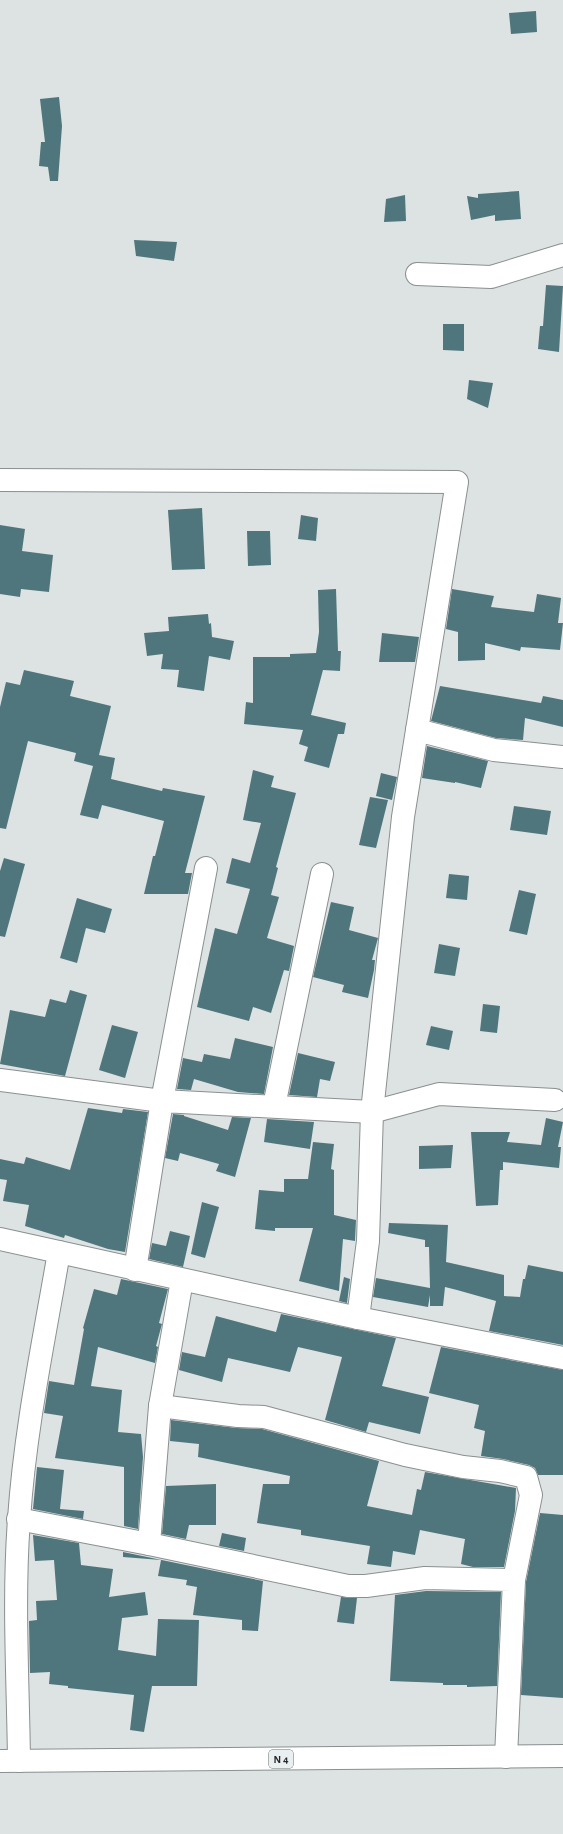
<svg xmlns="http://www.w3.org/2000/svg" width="563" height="1834" font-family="'Alegreya Sans',sans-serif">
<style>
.building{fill:#4f767d}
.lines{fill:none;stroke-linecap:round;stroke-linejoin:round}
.minor-casing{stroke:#8a8f90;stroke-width:24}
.highway-casing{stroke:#8a8f90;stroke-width:24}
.minor{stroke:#fff;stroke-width:22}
.highway{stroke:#fff;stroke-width:22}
.labels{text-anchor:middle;stroke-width:4;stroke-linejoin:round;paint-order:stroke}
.shield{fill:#eaf0f1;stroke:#626565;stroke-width:1}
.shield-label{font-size:11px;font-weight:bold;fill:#272929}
</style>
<rect width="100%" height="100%" fill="#dde3e3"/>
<g class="building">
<polygon points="536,11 537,32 511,34 509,13"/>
<polygon points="59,97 62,126 58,181 50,181 48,167 39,166 41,142 45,142 40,99"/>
<polygon points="519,191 521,219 495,221 495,215 471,220 467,196 478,198 478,194"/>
<polygon points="405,195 406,221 384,222 386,199"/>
<polygon points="134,240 177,242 174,261 136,256"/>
<polygon points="546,285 563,286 559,352 538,349 540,326 543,326"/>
<polygon points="443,324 464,324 464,351 443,350"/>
<polygon points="469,380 493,383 488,408 467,399"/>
<polygon points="202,508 205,569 172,570 168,510"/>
<polygon points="301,515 318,518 316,541 298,539"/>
<polygon points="0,525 25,529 22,551 53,555 49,592 21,589 20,597 0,594"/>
<polygon points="247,531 270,531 271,565 248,566"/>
<polygon points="336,589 338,651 341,651 340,671 323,670 311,715 346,723 344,734 338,734 329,768 304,761 308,747 299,744 303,730 244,724 246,702 253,703 253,657 290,657 290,654 316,653 319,632 318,590"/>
<polygon points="452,589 494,596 491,607 534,612 537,594 561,598 558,623 563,623 560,650 521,647 520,651 485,643 485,660 458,661 458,632 446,629"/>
<polygon points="208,614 209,624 211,623 212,637 234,641 230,660 209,656 204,691 177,687 179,670 161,669 163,654 147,656 144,633 169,631 168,617"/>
<polygon points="382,633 419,637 415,662 379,662"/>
<polygon points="24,670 74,681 70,696 111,706 99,755 115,758 111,779 162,791 163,788 205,796 185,873 192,873 188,894 144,894 153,856 155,856 164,821 102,805 98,819 80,815 93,766 74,761 76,753 28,741 6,829 0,828 0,707 6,682 20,685"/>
<polygon points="440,686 541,703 543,696 563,700 563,727 525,718 523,740 496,738 431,721"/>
<polygon points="427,746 488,761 481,788 455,782 455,783 422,778"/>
<polygon points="253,770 274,776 271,787 296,793 276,867 278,868 271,895 279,897 267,938 294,946 289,971 284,970 271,1013 253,1007 249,1021 197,1007 215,928 237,934 250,889 226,883 232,858 250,863 261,823 243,820"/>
<polygon points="381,773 397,777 392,800 376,796"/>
<polygon points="370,797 388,800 376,848 359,845"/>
<polygon points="514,806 551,811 547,835 510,830"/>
<polygon points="4,858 25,864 5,937 0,936 0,871"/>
<polygon points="449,874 469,876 467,900 446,898"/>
<polygon points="519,890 536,894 527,935 509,931"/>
<polygon points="77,898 112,909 105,933 86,928 77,963 60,958"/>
<polygon points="331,902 354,907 349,930 378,938 372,960 375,960 374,970 368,998 342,992 344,985 313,977"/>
<polygon points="439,944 460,948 455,976 434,973"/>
<polygon points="70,990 87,995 65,1076 0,1064 10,1010 45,1017 50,999 66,1003"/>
<polygon points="483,1004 500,1006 497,1033 480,1031"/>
<polygon points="112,1025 138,1032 125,1078 99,1070"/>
<polygon points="431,1026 453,1031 449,1050 426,1045"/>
<polygon points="235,1038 273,1047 264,1094 238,1092 194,1079 191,1090 177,1089 183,1058 202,1062 204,1054 230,1059"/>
<polygon points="298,1053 335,1062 330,1081 320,1079 317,1097 289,1095"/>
<polygon points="88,1108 122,1113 123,1109 148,1112 125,1252 108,1249 65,1235 64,1238 25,1226 29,1205 3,1201 7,1180 0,1179 0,1159 24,1164 26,1157 70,1170"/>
<polygon points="173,1114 184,1115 184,1116 228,1130 232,1117 251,1118 235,1177 216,1171 219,1164 180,1153 178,1161 165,1158"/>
<polygon points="546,1118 563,1122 558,1147 561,1147 559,1168 503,1162 503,1170 500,1170 498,1205 476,1206 471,1132 510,1132 507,1142 541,1145"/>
<polygon points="267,1119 314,1122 310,1149 264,1142"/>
<polygon points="313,1142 334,1144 331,1169 334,1170 334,1215 356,1220 355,1241 343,1239 339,1291 299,1281 313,1228 275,1228 275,1231 255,1229 259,1190 284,1192 284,1179 308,1179"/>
<polygon points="453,1145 451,1168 419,1169 419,1146"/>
<polygon points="202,1202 219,1207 205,1258 191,1254"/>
<polygon points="389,1223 448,1225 446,1262 504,1275 504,1296 520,1297 523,1279 525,1279 528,1265 563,1272 563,1345 489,1331 496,1301 457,1290 445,1287 443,1306 430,1306 430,1295 428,1307 373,1297 376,1278 430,1288 429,1247 425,1247 425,1240 388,1233"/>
<polygon points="170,1231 190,1236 183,1267 149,1259 152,1243 166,1246"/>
<polygon points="344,1277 350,1279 347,1303 339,1301"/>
<polygon points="121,1279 168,1289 159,1323 162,1324 156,1346 158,1347 155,1363 98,1347 91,1386 122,1390 118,1432 141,1434 143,1457 138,1529 124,1526 124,1467 55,1458 63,1416 44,1413 49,1381 74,1385 84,1329 83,1328 94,1289 117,1295"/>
<polygon points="281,1314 396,1338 382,1386 429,1397 420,1434 369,1422 366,1432 325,1420 342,1357 298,1347 290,1372 228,1358 222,1382 179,1370 182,1352 205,1357 216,1316 276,1332"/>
<polygon points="441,1347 563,1370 563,1475 538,1475 535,1468 529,1465 503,1459 481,1456 485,1431 474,1428 479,1405 429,1393"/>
<polygon points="171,1420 236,1428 262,1429 379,1461 367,1506 412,1515 417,1489 421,1490 425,1472 516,1488 515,1511 504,1567 473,1567 461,1564 465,1539 420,1530 415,1555 393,1551 391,1567 367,1564 370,1546 301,1535 301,1530 257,1523 263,1484 289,1484 290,1476 198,1457 199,1444 170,1441"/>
<polygon points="37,1467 64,1470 60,1509 84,1511 83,1519 33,1509"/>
<polygon points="216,1484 216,1525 189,1525 186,1539 162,1534 166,1486"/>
<polygon points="540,1513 563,1515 563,1698 521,1695 526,1582"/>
<polygon points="222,1533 246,1538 244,1551 219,1546"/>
<polygon points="33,1535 79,1543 81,1565 113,1569 109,1597 145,1592 148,1615 122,1618 118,1650 156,1656 158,1619 199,1620 197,1686 152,1686 144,1732 130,1730 134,1695 68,1688 68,1686 49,1684 50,1672 30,1673 29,1621 37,1620 36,1601 57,1600 54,1560 35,1561"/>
<polygon points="123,1552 263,1581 258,1631 242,1630 242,1620 193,1615 197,1587 186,1585 187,1580 158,1576 161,1560 123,1557"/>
<polygon points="426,1591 501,1592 497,1686 467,1687 467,1685 443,1685 443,1683 390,1681 395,1595"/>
<polygon points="341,1597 357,1598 354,1624 337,1622"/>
</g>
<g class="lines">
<g class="minor-casing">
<g id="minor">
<polyline points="417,274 491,277 563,255"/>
<polyline points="0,480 457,482 403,817 372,1112 368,1241 358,1318"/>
<polyline points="417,730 494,750 563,757"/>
<polyline points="0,1080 162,1101 206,868"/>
<polyline points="274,1106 322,874"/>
<polyline points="0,1239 358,1318 563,1358"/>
<polyline points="135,1270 162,1101 372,1112 439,1094 555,1100"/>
<polyline points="160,1406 238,1416 264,1417 405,1455 463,1467 500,1471 526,1477 531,1495 514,1580"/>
<polyline points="18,1519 149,1544 160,1406 182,1280"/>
<polyline points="149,1544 348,1586 366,1586 425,1578 514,1580 506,1757"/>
<path d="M19,1761C18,1680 13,1599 19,1519C25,1429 44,1340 59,1252"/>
</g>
</g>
<g class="highway-casing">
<polyline id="highway" points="0,1761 563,1756"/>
</g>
<use href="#minor" class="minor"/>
<use href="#highway" class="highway"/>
</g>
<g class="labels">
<rect class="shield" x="269" y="1750" width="24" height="18" rx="3"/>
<g class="shield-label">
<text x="281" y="1763">N 4</text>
</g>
</g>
</svg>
